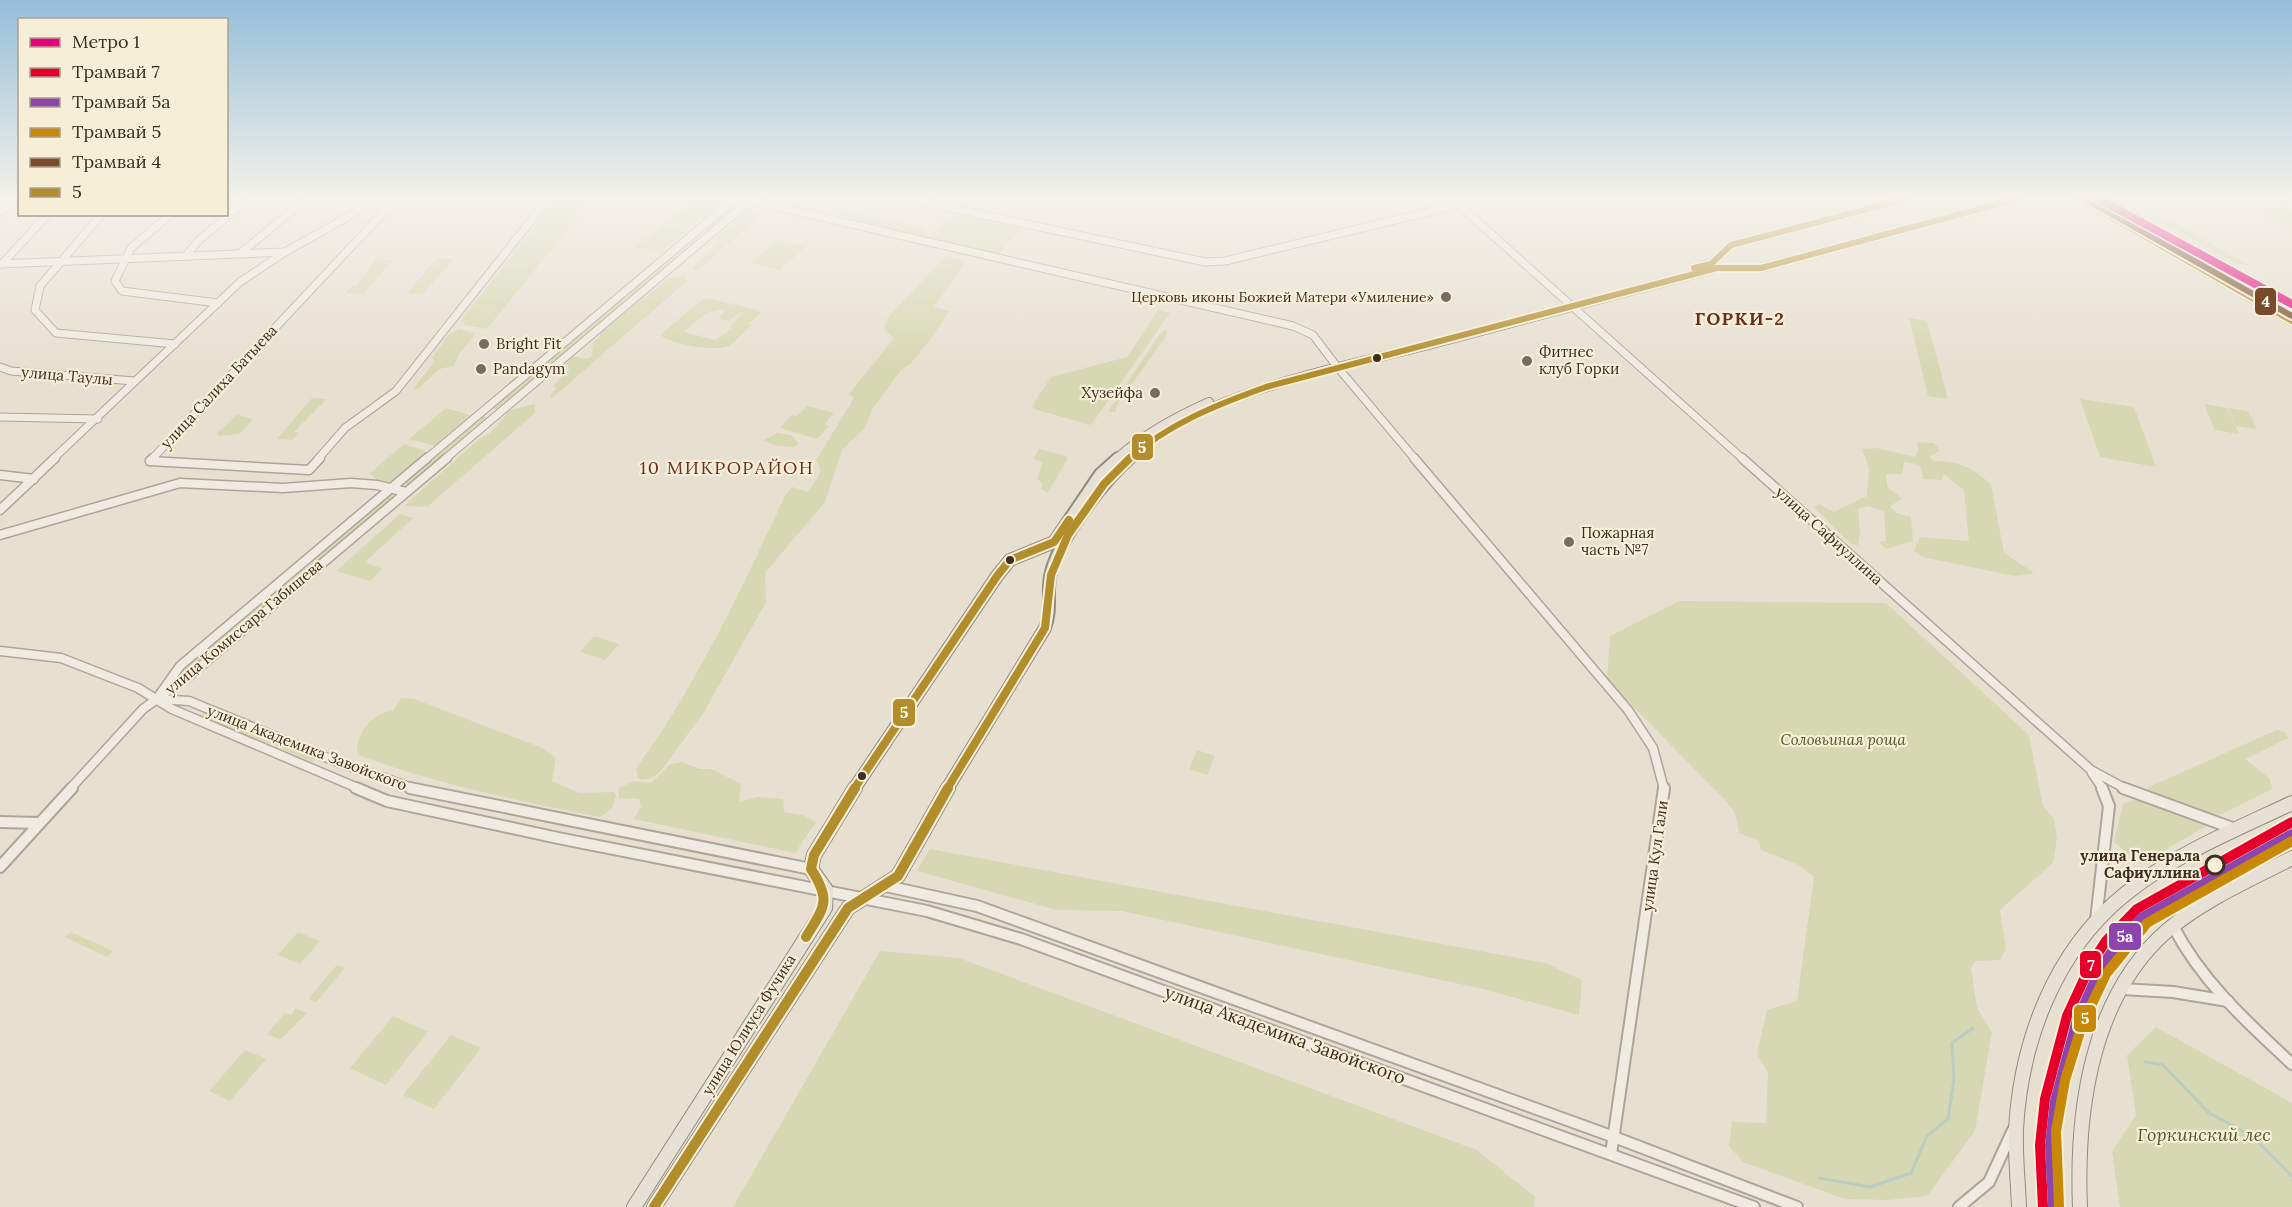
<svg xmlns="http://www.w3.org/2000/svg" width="2292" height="1207" font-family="Lora,serif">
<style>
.green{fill:#d6d7b3;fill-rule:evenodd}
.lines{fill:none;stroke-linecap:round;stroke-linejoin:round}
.stream{stroke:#bcccc2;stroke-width:3}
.minor-far2-casing{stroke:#ada599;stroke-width:9}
.minor-far1-casing{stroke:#ada599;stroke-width:11}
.minor-casing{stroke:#ada599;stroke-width:14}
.major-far2-casing{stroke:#928b80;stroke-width:10}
.major-far1-casing{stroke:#928b80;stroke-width:14}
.major-casing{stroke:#928b80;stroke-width:16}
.minor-far2{stroke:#efebe3;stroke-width:7}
.minor-far1{stroke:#efebe3;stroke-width:8}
.minor{stroke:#efebe3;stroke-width:10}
.major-far2{stroke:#e6e1d4;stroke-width:8}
.major-far1{stroke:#e6e1d4;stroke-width:10}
.major{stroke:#e6e1d4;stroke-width:14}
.bus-1-far2-casing{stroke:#f7eed8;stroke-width:10}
.bus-1-far1-casing{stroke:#f7eed8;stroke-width:12}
.bus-1-casing{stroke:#f7eed8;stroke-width:14}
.bus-1-far2{stroke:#b18d2b;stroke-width:6}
.bus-1-far1{stroke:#b18d2b;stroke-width:8}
.bus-1{stroke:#b18d2b;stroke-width:10}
.tram-1-casing{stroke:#f7eed8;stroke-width:14}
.tram-2-casing{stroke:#f7eed8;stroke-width:14}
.tram-3-casing{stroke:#f7eed8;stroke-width:14}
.tram-4-casing{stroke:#f7eed8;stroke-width:10}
.tram-1{stroke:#e4002b;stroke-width:10}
.tram-2{stroke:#8e44ad;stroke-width:10}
.tram-3{stroke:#c88808;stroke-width:10}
.tram-4{stroke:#7a4b2a;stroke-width:6}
.metro-1-casing{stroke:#f7eed8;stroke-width:11}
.metro-1{stroke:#e5007d;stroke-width:8}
.poi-dot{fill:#786c5e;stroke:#f7eed8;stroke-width:2}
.bus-dot{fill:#3d2e20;stroke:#f7eed8;stroke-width:2}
.stop-dot{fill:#f7eed8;stroke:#3d2e20;stroke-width:3}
.labels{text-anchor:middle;stroke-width:4.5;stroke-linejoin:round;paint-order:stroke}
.far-poi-label{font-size:14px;fill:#3d2e20;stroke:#f7eed8;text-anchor:end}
.poi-label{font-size:15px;fill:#3d2e20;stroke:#f7eed8;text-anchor:start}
.street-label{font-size:15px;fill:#3d2e20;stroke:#f7eed8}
.park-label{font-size:15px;font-style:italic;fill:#4d5a26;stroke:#f7eed8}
.stop-label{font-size:15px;font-weight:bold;fill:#3d2e20;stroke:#f7eed8;text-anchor:end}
.far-district-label{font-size:18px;font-weight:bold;letter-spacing:1.5px;fill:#6b2e1e;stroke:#f7eed8}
.quarter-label{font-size:18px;letter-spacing:1.5px;fill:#6b2e1e;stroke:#f7eed8}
.near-street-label{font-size:18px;fill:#3d2e20;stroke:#f7eed8}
.near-park-label{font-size:18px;font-style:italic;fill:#4d5a26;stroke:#f7eed8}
.line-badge{stroke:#f7eed8;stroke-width:2}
.badge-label{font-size:16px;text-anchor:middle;font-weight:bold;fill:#fff}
</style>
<rect width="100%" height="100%" fill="#e7e0d1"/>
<g class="green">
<polygon points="557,198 593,198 487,329 465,325 461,320"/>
<polygon points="696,198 711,198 722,203 686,229 664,224"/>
<path d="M799,198L924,229L923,234L918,238L861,225L850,217L838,216L839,211C825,207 812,203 797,203Z"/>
<polygon points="2102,198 2111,198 2292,298 2292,304"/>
<polygon points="2280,199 2292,210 2292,222 2275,214 2292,223 2292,231 2255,211 2279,203"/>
<polygon points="732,206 740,207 499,409 494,409 493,407"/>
<polygon points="956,209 1025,224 996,258 926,241"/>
<polygon points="747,210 762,210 760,216 697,271 691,268 715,247 718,234 734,226 731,224"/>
<polygon points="2168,220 2250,265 2236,264 2164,223"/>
<polygon points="663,225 686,231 661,253 635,247"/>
<polygon points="777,240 805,247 780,270 751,263"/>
<path d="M945,256L966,261L934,307L949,311L933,336L910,364L901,370L873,408L864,429L842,450L825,502L765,573L766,602L704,712L660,772L650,779H638L636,768C697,685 741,589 785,496L792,487L808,492L821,471L816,460L854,398L849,394L894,338L884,330L887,319Z"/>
<polygon points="437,258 453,259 423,294 407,293"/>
<polygon points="376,259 393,260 363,294 346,293 352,286 356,286"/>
<polygon points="683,275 687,281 552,398 550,395 557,388 553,386 569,370 566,361 572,356 587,359 592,356 593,342 600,336 600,332 668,279"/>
<path d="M708,298L761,311L754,320L745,324L751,325C744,332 737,340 730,345C717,353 671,344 660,335L702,300ZM720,309L726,310L719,318L728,321L740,312L746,315L742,314L729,327L733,328L716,340L683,332L706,313Z"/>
<polygon points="1158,310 1170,313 1091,425 1034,409 1032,406 1051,377 1127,357"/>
<polygon points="1909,318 1927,321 1948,399 1928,396"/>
<polygon points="459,329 476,333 458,355 454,366 439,369 418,389 413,389 435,361 432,358 449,334"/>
<polygon points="1167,330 1167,335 1118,403 1115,412 1108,412 1161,332"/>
<polygon points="312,398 327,399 294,432 298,433 292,440 277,439"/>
<polygon points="2080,399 2134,407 2156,467 2100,457"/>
<polygon points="535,404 535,413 427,507 404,506 479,439 491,432 510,410"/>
<polygon points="2204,404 2227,408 2239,434 2215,430"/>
<polygon points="807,406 834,413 824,424 829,426 817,439 780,428 792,415 797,416"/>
<polygon points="446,408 469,415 470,418 436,446 409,439"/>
<polygon points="2228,408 2248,411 2257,429 2236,426"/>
<polygon points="237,415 253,419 239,434 219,436 217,433"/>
<polygon points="482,416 489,418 408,486 402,486 401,483"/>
<polygon points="777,433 791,435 799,443 794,447 777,446 764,440"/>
<path d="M1917,442L1934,443L1940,451L1930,456L1933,461C1961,461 1970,467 1991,484L2004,553L2034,573L2014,576L1923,557L1914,551L1920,537L1969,541L1964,490L1944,474L1941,480L1923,479L1920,465L1904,462L1902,474H1886L1887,486L1902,499L1890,506L1896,513L1911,517L1913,541L1886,549L1879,542L1886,541L1884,511L1867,506L1858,509L1860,533L1858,545L1850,544L1814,507L1819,504L1834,512L1867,496L1869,468L1862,449L1876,448L1915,457L1918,450Z"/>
<polygon points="404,444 428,452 394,482 377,481 370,473"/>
<polygon points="1039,449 1066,456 1068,459 1047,493 1041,488 1042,484 1037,478 1043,462 1033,459"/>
<polygon points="390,494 398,496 248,623 241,621"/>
<polygon points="400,514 413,518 365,562 382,569 370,581 336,571"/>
<polygon points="1679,601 1886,603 2029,735 2043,806 2054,819 2057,838 2053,863 2000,910 2006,949 2000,960 1976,961 1971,968 1977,1008 1992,1032 1975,1131 1927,1196 1888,1200 1845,1199 1743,1162 1729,1146 1732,1122 1766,1123 1768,1072 1757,1054 1767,1010 1797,1001 1814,877 1799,865 1761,850 1759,841 1739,833 1735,813 1727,802 1607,680 1610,636"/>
<polygon points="232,628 237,631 186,675 178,671"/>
<polygon points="594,636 619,644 605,660 580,652"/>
<path d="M401,698L414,699L540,747L556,758L552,781L579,793L614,792L616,795L612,809L600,817C518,801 437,784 358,755C353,735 374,711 393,711Z"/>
<polygon points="206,711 318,756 313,762 201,716"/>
<polygon points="2277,730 2285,732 2288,738 2245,759 2270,779 2272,789 2222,814 2213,816 2152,795 2147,788"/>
<polygon points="1197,750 1215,756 1207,775 1189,769"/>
<polygon points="682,762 699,769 711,769 741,784 739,802 757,797 783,799 784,812 803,815 816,822 795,853 634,819 641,807 639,799 619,798 619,788 634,781 651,783 669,765"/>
<polygon points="2135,800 2139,800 2210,824 2141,864 2114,842 2123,804"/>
<polygon points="930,849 1545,963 1582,980 1579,1015 1483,989 1122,911 1057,910 917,871"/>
<polygon points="71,932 113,951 107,957 65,937"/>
<polygon points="298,932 320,941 300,964 278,955"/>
<polygon points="880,951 959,958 1477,1150 1535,1197 1534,1207 733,1207"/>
<polygon points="337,965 345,968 316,1002 308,999"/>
<polygon points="296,1008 307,1013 280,1040 267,1034 285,1013 291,1015"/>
<polygon points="393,1016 428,1032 386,1085 350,1068"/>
<polygon points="2156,1027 2292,1103 2292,1207 2120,1207 2112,1151 2136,1115 2127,1055"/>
<polygon points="451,1035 481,1048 434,1109 403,1095"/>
<polygon points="245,1050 266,1059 230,1101 209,1091"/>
</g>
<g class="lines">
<g class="stream">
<polyline points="2145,1062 2163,1065 2209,1113 2252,1136 2292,1176"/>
<polyline points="1819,1178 1870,1187 1911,1173 1927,1136 1948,1119 1954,1079 1952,1043 1973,1028"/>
</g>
<g class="minor-far2-casing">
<g id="minor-far2">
<polyline points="904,198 1205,262 1225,261 1458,205"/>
<polyline points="1451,198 1743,459"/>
<polyline points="747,200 1293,326 1313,335 1335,364"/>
<polyline points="0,212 17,198"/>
<polyline points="102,214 40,286 35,310 56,333 175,344"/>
<polyline points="171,214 131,248 115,281 122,291 218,303"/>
<polyline points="242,252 301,203"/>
<polyline points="186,256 198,241 249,198"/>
<polyline points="0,264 285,252"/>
<polyline points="2,264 48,214"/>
<polyline points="0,367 11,371 134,381"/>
<polyline points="1339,369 1415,459"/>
<polyline points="0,417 98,419"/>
<polyline points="53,459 240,282 285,252 353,214 369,198"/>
<polyline points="152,459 397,198"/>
<polyline points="318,459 345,428 396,391 549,198"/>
<polyline points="426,459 736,198"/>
<polyline points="445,459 753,198"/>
</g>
</g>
<g class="minor-far1-casing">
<g id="minor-far1">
<polyline points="1414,458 1628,710 1653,748 1664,789"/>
<polyline points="1742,458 2091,770 2126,789"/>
<polyline points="150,461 309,470 320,458"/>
<polyline points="150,461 153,458"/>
<polyline points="0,475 34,479"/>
<polyline points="0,510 55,458"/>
<polyline points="0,535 180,483 283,488 351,483 377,485 406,492"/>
<polyline points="0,651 61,658 138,688 172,709 360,789"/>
<polyline points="160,694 180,666 427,458"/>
<polyline points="157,699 189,701 335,761 415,789"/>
<polyline points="2092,773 2103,789"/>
<polyline points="70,789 143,709 189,676 447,458"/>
</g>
</g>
<g class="minor-casing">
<g id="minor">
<polyline points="356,788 387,801 558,838 927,911 1021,939 1754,1207"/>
<polyline points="410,788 811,869"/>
<polyline points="2123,788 2235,829"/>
<polyline points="0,822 40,823"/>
<polyline points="0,867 72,788"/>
<polyline points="886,886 977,906 1614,1137 1797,1207"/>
<polyline points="2096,920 2109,806 2102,788"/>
<path d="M2173,926C2202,982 2247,1022 2292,1064"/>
<polyline points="2122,989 2173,992 2228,1001"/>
<polyline points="1611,1154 1664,788"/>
<polyline points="1959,1207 1989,1182 2013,1130"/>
</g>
</g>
<g class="major-far2-casing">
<g id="major-far2">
<polyline points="2078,198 2292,321"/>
<polyline points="2094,198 2292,309"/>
<polyline points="1701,266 1711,264 1731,245 1909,198"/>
<path d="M1116,459C1144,434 1175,417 1209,402"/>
<path d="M1128,459C1203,390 1343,368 1440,342C1533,318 1624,292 1717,268H1761L2020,198"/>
</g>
</g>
<g class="major-far1-casing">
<g id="major-far1">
<polyline points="854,789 997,576 1010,560 1054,542 1100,474 1118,458"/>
<path d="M947,789L1045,628C1052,610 1047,595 1050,577C1056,542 1103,482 1130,458"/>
</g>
</g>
<g class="major-casing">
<g id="major">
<polyline points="634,1207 825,908 826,890 811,869 814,855 855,788"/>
<polyline points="654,1207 848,908 898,876 948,788"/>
<path d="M2019,1207C2018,1181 2015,1155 2016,1129C2021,1042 2054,952 2124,895C2173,855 2235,830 2292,803"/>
<path d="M2080,1207C2076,1111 2091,995 2169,929C2205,899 2251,879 2292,858"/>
</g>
</g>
<use href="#minor-far2" class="minor-far2"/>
<use href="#minor-far1" class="minor-far1"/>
<use href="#minor" class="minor"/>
<use href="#major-far2" class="major-far2"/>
<use href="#major-far1" class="major-far1"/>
<use href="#major" class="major"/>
<g class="bus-1-far2-casing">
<g id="bus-1-far2">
<polyline points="2078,198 2292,321"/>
<polyline points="1694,268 1711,264 1731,245 1909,198"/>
<path d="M1129,459C1168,424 1216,405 1266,387L1717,268H1761L2020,198"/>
</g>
</g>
<g class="bus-1-far1-casing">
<g id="bus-1-far1">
<polyline points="854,789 997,576 1010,560 1054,542 1069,520"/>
<polyline points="947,789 1045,628 1051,575 1068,535 1104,484 1130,458"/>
</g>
</g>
<g class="bus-1-casing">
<g id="bus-1">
<path d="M806,937C824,907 832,901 811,869L814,855L855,788"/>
<polyline points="654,1207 848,908 898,876 948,788"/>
</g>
</g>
<use href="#bus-1-far2" class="bus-1-far2"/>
<use href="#bus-1-far1" class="bus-1-far1"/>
<use href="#bus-1" class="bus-1"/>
<g class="tram-1-casing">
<polyline id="tram-1" points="2043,1207 2040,1145 2045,1099 2067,1016 2091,964 2106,941 2137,909 2292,822"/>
</g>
<g class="tram-2-casing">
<polyline id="tram-2" points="2053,1206 2050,1146 2055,1101 2077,1020 2100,969 2115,947 2143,917 2292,834"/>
</g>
<g class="tram-3-casing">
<polyline id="tram-3" points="2059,1206 2056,1131 2065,1080 2082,1025 2106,974 2147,923 2292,841"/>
</g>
<g class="tram-4-casing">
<polyline id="tram-4" points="2083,198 2292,316"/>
</g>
<use href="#tram-1" class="tram-1"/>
<use href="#tram-2" class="tram-2"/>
<use href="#tram-3" class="tram-3"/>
<use href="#tram-4" class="tram-4"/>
<g class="metro-1-casing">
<polyline id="metro-1" points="2097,198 2292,304"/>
</g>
<use href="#metro-1" class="metro-1"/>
</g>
<linearGradient id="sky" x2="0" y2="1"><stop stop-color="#96bed9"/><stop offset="0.54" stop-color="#f4f1ea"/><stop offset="1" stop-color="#f4f1ea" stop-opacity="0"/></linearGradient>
<rect width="2292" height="367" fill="url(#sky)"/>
<g class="poi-dot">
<circle cx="1446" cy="297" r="6"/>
<circle cx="484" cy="344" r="6"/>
<circle cx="1527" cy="361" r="6"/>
<circle cx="481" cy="369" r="6"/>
<circle cx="1155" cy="393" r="6"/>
<circle cx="1569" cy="542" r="6"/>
</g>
<g class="bus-dot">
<circle cx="1377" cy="358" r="5"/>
<circle cx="1010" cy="560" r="5"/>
<circle cx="862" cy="776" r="5"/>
</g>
<circle class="stop-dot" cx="2215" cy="865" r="9"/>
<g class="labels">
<g class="far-poi-label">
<text x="1434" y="302">Церковь иконы Божией Матери «Умиление»</text>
</g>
<g class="poi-label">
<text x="496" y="349">Bright Fit</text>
<text x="1539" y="357">Фитнес<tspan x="1539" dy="17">клуб Горки</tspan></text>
<text x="493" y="374">Pandagym</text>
<text x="1143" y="398" text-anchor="end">Хузейфа</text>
<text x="1581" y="538">Пожарная<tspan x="1581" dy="17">часть №7</tspan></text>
</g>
<g class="street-label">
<text transform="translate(67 376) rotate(5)" y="5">улица Таулы</text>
<text transform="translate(219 387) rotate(-47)" y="5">улица Салиха Батыева</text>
<text transform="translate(1829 536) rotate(42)" y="5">улица Сафиуллина</text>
<text transform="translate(244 627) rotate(-40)" y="5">улица Комиссара Габишева</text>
<text transform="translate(307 748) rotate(21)" y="5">улица Академика Завойского</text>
<text transform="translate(1655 856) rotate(-82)" y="5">улица Кул Гали</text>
<text transform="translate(749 1025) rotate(-58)" y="5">улица Юлиуса Фучика</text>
</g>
<g class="park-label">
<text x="1843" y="745">Соловьиная роща</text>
</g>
<g class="stop-label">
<text x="2200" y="861">улица Генерала<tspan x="2200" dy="17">Сафиуллина</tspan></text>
</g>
<g class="far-district-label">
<text x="1740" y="325">ГОРКИ-2</text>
</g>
<g class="quarter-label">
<text x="727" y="474">10 МИКРОРАЙОН</text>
</g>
<g class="near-street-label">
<text transform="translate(1285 1035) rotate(20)" y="6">улица Академика Завойского</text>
</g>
<g class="near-park-label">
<text x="2204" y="1141">Горкинский лес</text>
</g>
</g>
<g class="line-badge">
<rect x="2254" y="287" width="23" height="29" rx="6" fill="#7a4b2a"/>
<rect x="1131" y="433" width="23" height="28" rx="6" fill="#b18d2b"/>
<rect x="892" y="698" width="24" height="29" rx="6" fill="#b18d2b"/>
<rect x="2108" y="922" width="34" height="29" rx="6" fill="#8e44ad"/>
<rect x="2079" y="950" width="23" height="29" rx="6" fill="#e4002b"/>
<rect x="2073" y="1004" width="24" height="29" rx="6" fill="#c88808"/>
</g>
<g class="badge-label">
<text x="2266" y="307">4</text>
<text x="1142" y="453">5</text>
<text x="904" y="718">5</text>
<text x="2125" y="942">5а</text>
<text x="2091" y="971">7</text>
<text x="2085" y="1024">5</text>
</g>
<rect x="18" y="18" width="210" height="198" fill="#f7eed8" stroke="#ada18e" stroke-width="1.5"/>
<rect x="30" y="38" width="30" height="9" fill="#e5007d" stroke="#ada18e" stroke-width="1.5"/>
<text x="72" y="48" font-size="18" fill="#3d2e20">Метро 1</text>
<rect x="30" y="68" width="30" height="9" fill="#e4002b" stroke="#ada18e" stroke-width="1.5"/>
<text x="72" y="78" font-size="18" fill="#3d2e20">Трамвай 7</text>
<rect x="30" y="98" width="30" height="9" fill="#8e44ad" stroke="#ada18e" stroke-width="1.5"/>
<text x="72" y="108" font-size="18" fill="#3d2e20">Трамвай 5а</text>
<rect x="30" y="128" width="30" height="9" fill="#c88808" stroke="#ada18e" stroke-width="1.5"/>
<text x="72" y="138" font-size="18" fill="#3d2e20">Трамвай 5</text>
<rect x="30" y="158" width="30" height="9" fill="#7a4b2a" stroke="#ada18e" stroke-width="1.5"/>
<text x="72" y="168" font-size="18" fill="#3d2e20">Трамвай 4</text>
<rect x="30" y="188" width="30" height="9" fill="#b18d2b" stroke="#ada18e" stroke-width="1.5"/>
<text x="72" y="198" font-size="18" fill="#3d2e20">5</text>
</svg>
